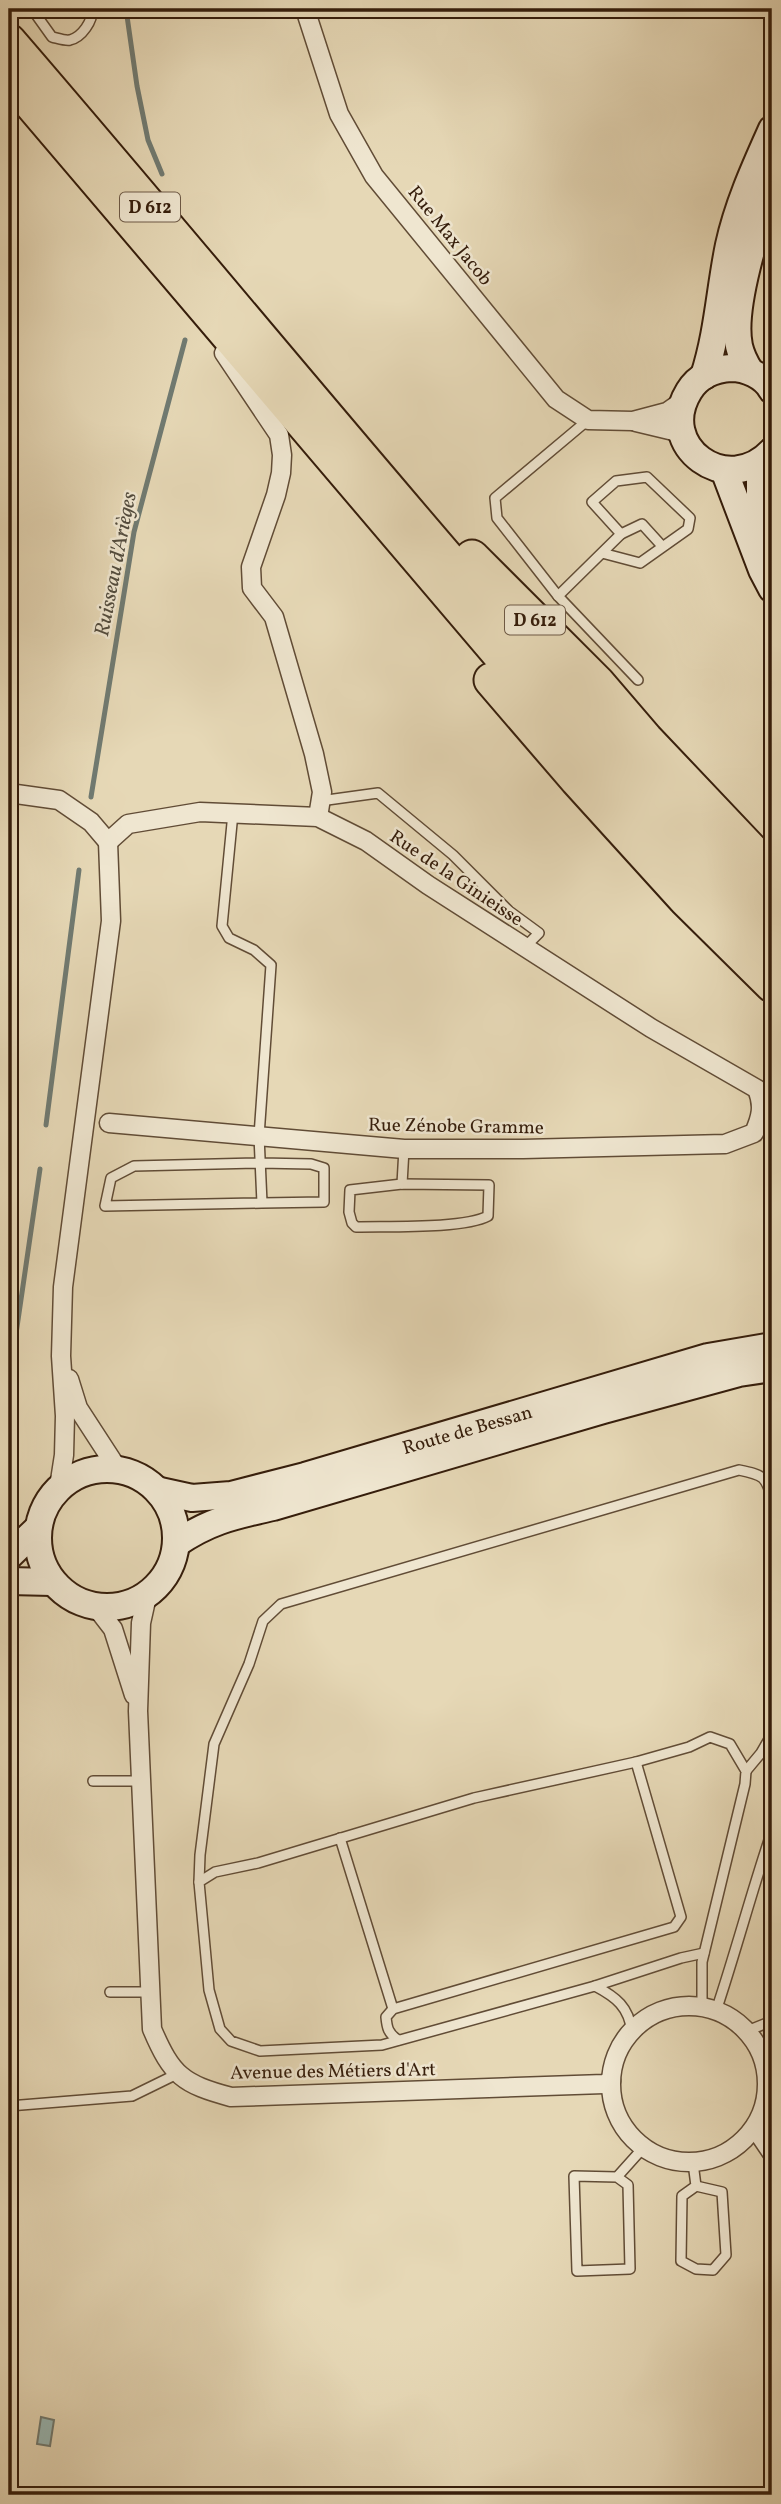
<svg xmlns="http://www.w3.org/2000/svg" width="781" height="2504" font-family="Vollkorn,serif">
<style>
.water{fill:#98b8b5;stroke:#707a71;stroke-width:2}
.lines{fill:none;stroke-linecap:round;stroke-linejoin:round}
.stream{stroke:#707a71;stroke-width:5}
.lane-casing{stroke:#614c36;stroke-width:12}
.street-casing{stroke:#614c36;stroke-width:21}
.secondary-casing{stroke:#351d0b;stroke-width:30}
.highway-casing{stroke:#351d0b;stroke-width:37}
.lane{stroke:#efe6d0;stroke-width:9}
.street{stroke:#efe6d0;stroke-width:18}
.secondary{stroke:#efe6d0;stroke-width:26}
.highway{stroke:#e6d8b6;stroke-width:33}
.labels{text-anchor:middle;stroke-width:5;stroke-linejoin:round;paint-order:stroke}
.shield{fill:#efe6d0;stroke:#6d5946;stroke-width:2}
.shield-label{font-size:18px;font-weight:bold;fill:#351d0b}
.street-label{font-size:19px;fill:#351d0b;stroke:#efe6d0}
.water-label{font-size:21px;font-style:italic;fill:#534c3e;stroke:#efe6d0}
</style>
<rect width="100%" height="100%" fill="#e6d8b6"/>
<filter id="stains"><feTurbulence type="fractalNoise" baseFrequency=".00286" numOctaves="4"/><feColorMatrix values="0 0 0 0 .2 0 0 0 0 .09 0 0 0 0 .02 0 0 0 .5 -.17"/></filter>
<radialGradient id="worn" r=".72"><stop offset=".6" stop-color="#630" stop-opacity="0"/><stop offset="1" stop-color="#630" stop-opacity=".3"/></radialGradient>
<polygon class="water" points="41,2417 54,2420 50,2446 37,2444"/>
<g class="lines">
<g class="stream">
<polyline points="126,9 137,86 148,140 162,174"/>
<polyline points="91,797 134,532 185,340"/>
<polyline points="46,1125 79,870"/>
<polyline points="9,1382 40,1169"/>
</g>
<g class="lane-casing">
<g id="lane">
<path d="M32,9L52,37C57,38 65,41 70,40C82,37 93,21 92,9"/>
<polyline points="588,420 495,498 497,518 558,596 638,680"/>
<polyline points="621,534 642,524 662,546"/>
<polyline points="558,596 621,534 592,502 616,481 647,477 690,518 688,529 640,563 602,553"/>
<polyline points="320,801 378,793 453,855 509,911 539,933 525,947"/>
<polyline points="233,813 222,926 229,938 254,950 271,965 259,1136 262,1203 105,1206 111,1178 134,1166 260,1163 311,1164 324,1168 324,1202 262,1203"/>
<polyline points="9,1151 12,1142"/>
<path d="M402,1184L489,1185L488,1216C464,1229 387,1226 356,1227L352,1223L349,1212L350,1190Z"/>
<polyline points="402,1184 404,1149"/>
<polyline points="746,1771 761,1753 772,1734"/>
<polyline points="93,1781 141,1781"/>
<polyline points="340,1838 393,2009"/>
<path d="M199,1882L200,1855L214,1744L249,1664L263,1621L281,1604L739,1470C763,1475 766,1476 772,1499"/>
<polyline points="595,1986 681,1958 704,1953"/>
<polyline points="110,1992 151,1992"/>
<path d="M716,2011C736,1951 752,1890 772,1831"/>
<polyline points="747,2031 772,2021"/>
<path d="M632,2032C629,2007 616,1997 595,1986L382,2045L260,2051L231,2041L220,2029L209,1990L199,1882L215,1872L258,1863L474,1798L636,1762L689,1747L710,1737L730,1744L746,1771L745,1784L702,1962V2007"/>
<path d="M398,2040C388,2033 387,2028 386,2017L393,2009L674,1927L681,1917L636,1762"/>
<polyline points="9,2106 132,2096 179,2073"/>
<polyline points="693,2163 696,2186 682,2196 681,2261 696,2269 713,2270 726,2255 722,2192 696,2186"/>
<polyline points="617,2177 628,2185 630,2269 577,2271 574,2176 617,2177 643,2148"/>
</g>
</g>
<g class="street-casing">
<g id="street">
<polyline points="305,9 339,114 374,176 556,399 588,420 633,421 667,412 684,400"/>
<polyline points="224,353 279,435 282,455 281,473 276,495 251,567 252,588 274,617 314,754 322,792 318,817"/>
<polyline points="636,422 682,433"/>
<polyline points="9,793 59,800 91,822 108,842"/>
<path d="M108,842L128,824L200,812L318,817L366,841L428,885L651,1028L757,1089C764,1106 761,1117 754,1133L725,1144L523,1149H404L109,1123"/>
<polyline points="69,1379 78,1408 117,1468"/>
<polyline points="59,1487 64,1455 65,1416 61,1356 63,1287 111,921 108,842"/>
<path d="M147,1596L141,1623L138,1711L152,2029C172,2076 183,2084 231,2097L604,2084L611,2081"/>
<polyline points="96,1607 113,1629 134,1695"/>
<circle cx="689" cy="2084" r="78"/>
<polyline points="755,2128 772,2153"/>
</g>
</g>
<g class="secondary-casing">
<g id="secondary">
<path d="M750,371C745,363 741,355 739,346C731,308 757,225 772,189"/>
<path d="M704,376C718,333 720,288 729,245C738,204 755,167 772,129"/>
<path d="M772,390C764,376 746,368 731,368C714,369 698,376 689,391C655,446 727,499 772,451"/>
<polyline points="760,462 760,497 772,532"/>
<polyline points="724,470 762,570 772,589"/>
<circle cx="107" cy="1538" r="69"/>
<polyline points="160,1491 192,1498 231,1495 305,1476 708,1357 772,1346"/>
<path d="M177,1543C211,1520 234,1516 273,1507L603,1410L739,1373L772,1368"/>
<polyline points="9,1556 37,1529"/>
<polyline points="9,1581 52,1582"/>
</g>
</g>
<g class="highway-casing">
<g id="highway">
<path d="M9,41C262,334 503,638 772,918"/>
<polyline points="9,78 590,761 772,953"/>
<polyline points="472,557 598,683 646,739 772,872"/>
<polyline points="491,680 577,780 685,899 772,985"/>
</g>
</g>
<use href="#lane" class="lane"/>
<use href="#street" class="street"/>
<use href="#secondary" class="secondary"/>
<use href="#highway" class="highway"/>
</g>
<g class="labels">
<g class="shield">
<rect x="120" y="192.5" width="60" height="29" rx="5"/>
<rect x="505" y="605.5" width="60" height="29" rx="5"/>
</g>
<g class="shield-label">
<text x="150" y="213">D 612</text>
<text x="535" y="626">D 612</text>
</g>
<g class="street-label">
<text transform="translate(451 235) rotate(51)" y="7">Rue Max Jacob</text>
<text transform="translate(457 877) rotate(34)" y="7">Rue de la Ginieisse</text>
<text transform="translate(456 1125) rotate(1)" y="7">Rue Zénobe Gramme</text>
<text transform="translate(467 1429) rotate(-16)" y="7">Route de Bessan</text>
<text transform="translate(333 2070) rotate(-1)" y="7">Avenue des Métiers d'Art</text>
</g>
<g class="water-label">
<text transform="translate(115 564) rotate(-79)" y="7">Ruisseau d'Arièges</text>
</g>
</g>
<rect width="781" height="2504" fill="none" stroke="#e6d8b6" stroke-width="35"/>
<rect x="10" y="10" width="760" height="2483" fill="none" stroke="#351d0b" stroke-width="3.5"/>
<rect x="18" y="18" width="746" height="2469" fill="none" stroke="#351d0b" stroke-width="2"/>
<rect width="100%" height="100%" filter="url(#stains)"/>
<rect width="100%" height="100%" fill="url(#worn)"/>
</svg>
